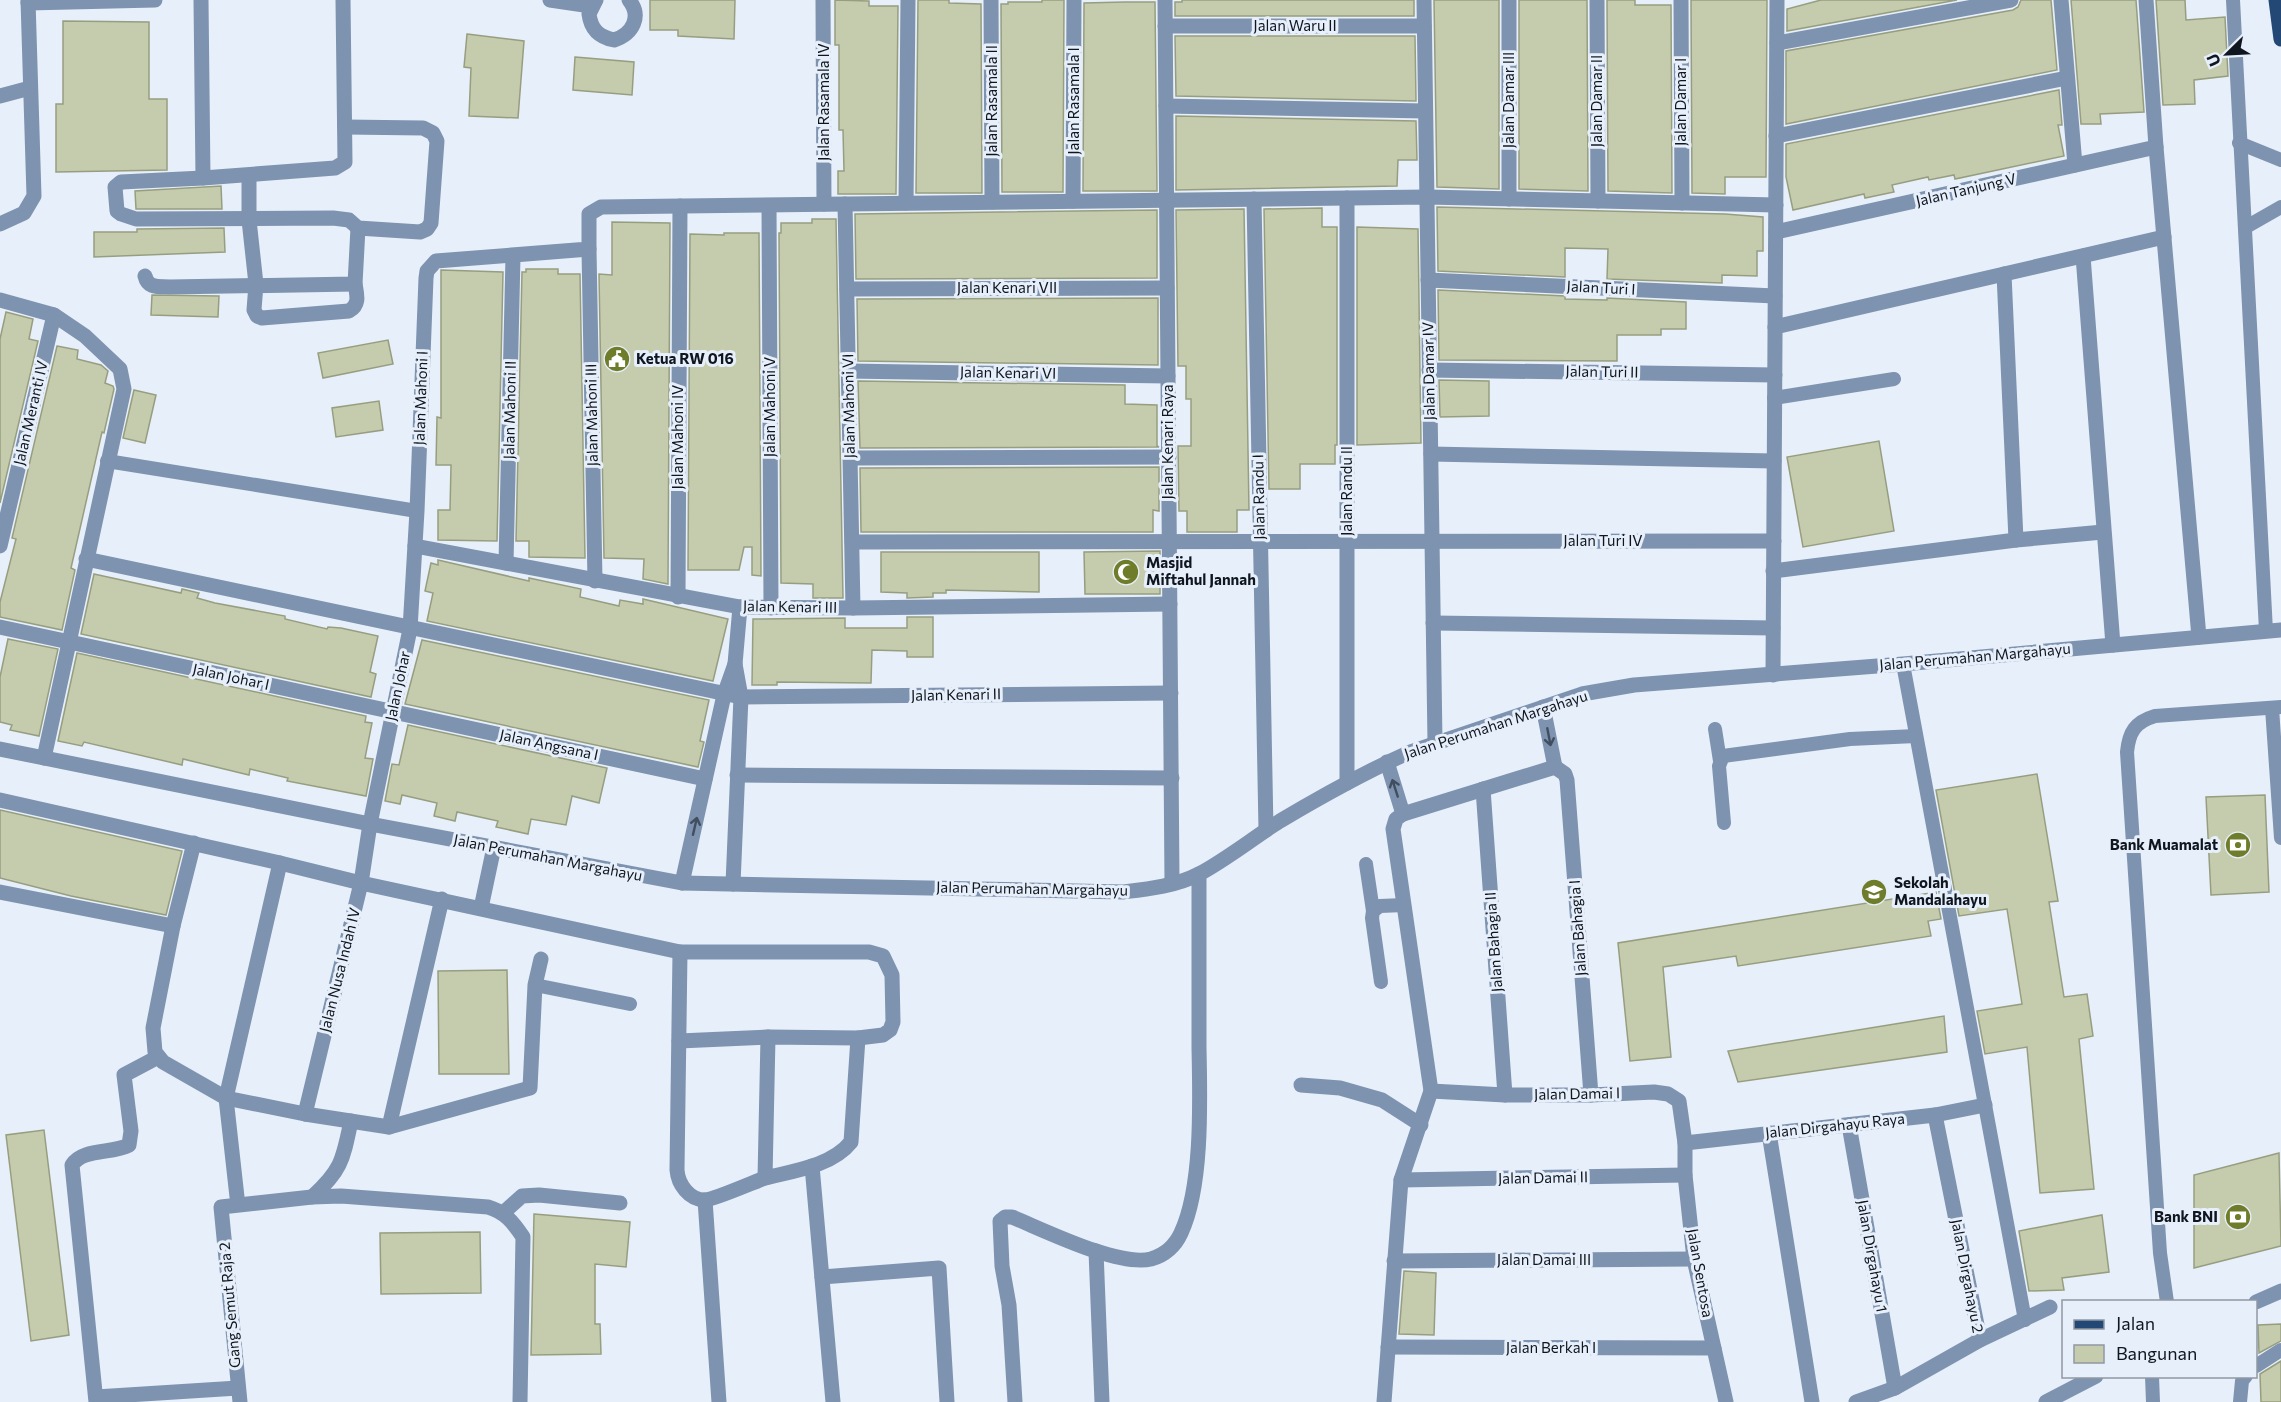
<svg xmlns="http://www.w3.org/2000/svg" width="2281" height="1402" font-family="Commissioner,sans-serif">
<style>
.building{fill:#c5ccad;stroke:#979e80;stroke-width:1.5}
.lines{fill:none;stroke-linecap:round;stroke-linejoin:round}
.service{stroke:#7e93af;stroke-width:14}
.minor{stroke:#7e93af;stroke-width:15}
.tertiary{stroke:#7e93af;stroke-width:15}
.primary{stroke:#234876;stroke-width:15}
.oneway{stroke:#414e60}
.labels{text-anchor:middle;stroke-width:6;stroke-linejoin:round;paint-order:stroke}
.street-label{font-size:15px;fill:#0f1620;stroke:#e7effa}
.poi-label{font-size:15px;font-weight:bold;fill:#0f1620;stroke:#e7effa;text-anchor:start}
</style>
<rect width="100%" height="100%" fill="#e7effa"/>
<g class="building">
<polygon points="650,0 735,0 734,39 678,36 678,30 650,30"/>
<polygon points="835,0 869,1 869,6 898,6 896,194 838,194 838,171 844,171 843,130 839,130 839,45 835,45"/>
<polygon points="918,0 949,0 949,3 981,4 982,193 916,193"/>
<polygon points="1042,0 1064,0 1063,192 1002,192 1001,4 1008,4 1008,2 1042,2"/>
<polygon points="1182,0 1414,0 1414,16 1175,16 1175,2 1182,2"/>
<polygon points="1434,0 1499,0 1499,189 1437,187"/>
<polygon points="1519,0 1587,0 1588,191 1519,189"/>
<polygon points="1607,0 1635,0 1635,5 1671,5 1672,193 1608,191"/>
<polygon points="1691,0 1767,0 1766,177 1725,177 1725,194 1692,193"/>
<polygon points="1821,0 1957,0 1787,31 1787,9"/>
<polygon points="2021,0 2051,0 2057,70 1786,124 1786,51 2013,10 2018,7"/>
<polygon points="2071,0 2136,0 2144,112 2100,114 2101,124 2081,124"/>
<polygon points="2156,0 2185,0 2186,20 2225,17 2228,76 2194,80 2195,104 2163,105"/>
<polygon points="1125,2 1155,2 1157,191 1083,191 1084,3"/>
<polygon points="63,21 149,22 149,99 167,99 167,170 56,172 56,104 63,104"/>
<polygon points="467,34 524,41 518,118 469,116 471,68 464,67"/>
<polygon points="1175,36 1415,36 1416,101 1176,96"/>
<polygon points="575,57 634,62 632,95 573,90"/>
<polygon points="2059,90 2062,125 2058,125 2064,156 1955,179 1954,175 1929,180 1928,177 1892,185 1894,192 1865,198 1864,194 1793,210 1786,177 1786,144"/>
<polygon points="1176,116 1416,121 1417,160 1398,160 1397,186 1176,190"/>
<polygon points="221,186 222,209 136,209 135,191"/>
<polygon points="1437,207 1725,214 1763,217 1763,251 1757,251 1757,276 1722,275 1722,283 1607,279 1608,249 1565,248 1565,277 1438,271"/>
<polygon points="1322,208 1322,227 1337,227 1337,445 1335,445 1335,464 1300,464 1300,489 1269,489 1264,209"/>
<polygon points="1244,209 1249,510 1237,510 1237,532 1187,532 1187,511 1179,511 1178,446 1191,446 1191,399 1186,399 1186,366 1178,366 1176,210"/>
<polygon points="1157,210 1157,278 856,279 855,214"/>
<polygon points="812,219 836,219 843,598 813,598 813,584 781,583 779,233 781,233 781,223 812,223"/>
<polygon points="612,222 670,223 668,584 643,579 644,559 604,558 599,274 612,275"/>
<polygon points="1357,227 1418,229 1421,443 1357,445"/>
<polygon points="224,228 225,252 94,257 94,232 137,232 137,229"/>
<polygon points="724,233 759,233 761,576 752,575 752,547 744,547 739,570 688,570 690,234 724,235"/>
<polygon points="526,269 558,269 558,274 580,274 585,558 529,557 529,541 516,541 522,272 526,272"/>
<polygon points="441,270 503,272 497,541 438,540 438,510 450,510 451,465 436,465 437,417 441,418"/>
<polygon points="1438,290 1565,296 1565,299 1607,300 1607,298 1686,302 1686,329 1661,329 1661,335 1617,335 1617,361 1439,360"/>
<polygon points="152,295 219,296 218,317 151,315"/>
<polygon points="1158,298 1158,365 858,361 857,299"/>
<polygon points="6,312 33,319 29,339 38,341 0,503 0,339"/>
<polygon points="388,340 393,364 323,378 318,353"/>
<polygon points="57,346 78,350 77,359 101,365 108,371 105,383 113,386 114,389 104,433 102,432 71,568 75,570 62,630 0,617 0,602 16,539 12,538"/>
<polygon points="1439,380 1489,381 1489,416 1440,417"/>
<polygon points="858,381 1125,385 1125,404 1157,405 1157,446 1159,447 860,448"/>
<polygon points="134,390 156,395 145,443 123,438"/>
<polygon points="379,401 383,430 336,437 332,408"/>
<polygon points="1879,441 1894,531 1803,547 1787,457"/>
<polygon points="1159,467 1159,511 1153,510 1153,532 861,532 860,468"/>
<polygon points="1160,551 1160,594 1085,594 1084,552"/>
<polygon points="881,552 1039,552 1039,592 946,590 946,593 933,593 933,597 907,598 907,593 881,592"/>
<polygon points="438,560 529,581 529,578 581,589 580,597 619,606 620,600 643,604 643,599 728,619 713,681 427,621 433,593 425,591 431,563 438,565"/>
<polygon points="94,574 181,593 182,589 199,593 197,598 215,603 285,616 285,619 327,629 328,627 341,628 378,636 370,672 376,674 371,697 81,634"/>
<polygon points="907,617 933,617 933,657 907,657 907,651 872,650 871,683 777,682 777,685 752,685 753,619 845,618 845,628 907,628"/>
<polygon points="8,639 58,649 39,736 10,730 12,725 0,722 0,677"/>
<polygon points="422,640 709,700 700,741 704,742 698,767 405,704"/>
<polygon points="77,653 366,716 365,722 372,723 365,758 373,759 366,796 287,781 288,778 250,769 249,775 183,759 182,765 84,742 82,746 58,741"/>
<polygon points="408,725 607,768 599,803 572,796 566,825 531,819 528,834 496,827 498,821 457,812 455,821 434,816 437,803 402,795 400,804 385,801 392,764 399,765"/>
<polygon points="2037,774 2058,901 2049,902 2064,997 2087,994 2093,1036 2079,1039 2094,1189 2040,1193 2027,1047 1985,1054 1977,1011 2022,1004 2007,909 1959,916 1936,790"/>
<polygon points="2265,795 2269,892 2211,895 2206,797"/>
<polygon points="0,810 182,851 166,915 71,896 0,878"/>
<polygon points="1936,892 1941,919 1928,921 1931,936 1738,966 1736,956 1663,967 1671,1057 1630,1061 1618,943"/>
<polygon points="507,970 509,1074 439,1074 438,971"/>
<polygon points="1944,1016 1947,1052 1738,1082 1728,1051"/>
<polygon points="44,1130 69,1335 31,1341 6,1135"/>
<polygon points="2279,1153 2281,1246 2194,1268 2194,1175"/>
<polygon points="534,1214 630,1222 626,1267 595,1264 595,1324 600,1324 601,1354 531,1355"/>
<polygon points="2102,1215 2109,1272 2062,1278 2064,1290 2029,1291 2019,1231"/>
<polygon points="480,1232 481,1293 381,1294 380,1233"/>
<polygon points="1404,1271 1436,1273 1434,1335 1399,1334"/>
<polygon points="2281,1324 2281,1341 2259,1353 2258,1325"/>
<polygon points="2281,1361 2281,1402 2261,1402 2260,1374"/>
</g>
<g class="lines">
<g class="service">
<polyline points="2233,0 2266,631"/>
<polyline points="2239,143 2281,160"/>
<polyline points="2246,227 2281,207"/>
<polyline points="1774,398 1894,379"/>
<polyline points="107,461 417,511"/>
<polyline points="1903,664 2025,1320"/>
<polyline points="2272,708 2281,838"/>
<polyline points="1715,729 1720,761"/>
<polyline points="1724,823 1719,766 1723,756 1850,739 1916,736"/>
<polyline points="1366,864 1373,911"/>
<polyline points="1381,982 1372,918 1373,911 1380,906 1404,905"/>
<polyline points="535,985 630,1004"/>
<path d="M2167,1302L2160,1253L2127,752C2129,732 2135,722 2155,716L2281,707"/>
<polyline points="2256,1366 2281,1350"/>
<polyline points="2152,1376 2153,1402"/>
<polyline points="2240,1402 2242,1381 2246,1376"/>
</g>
<g class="minor">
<polyline points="201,0 203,178 335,168 345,162 343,0"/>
<polyline points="550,0 591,6"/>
<path d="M596,0L589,14C591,30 599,37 614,40C633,34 642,16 629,0"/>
<polyline points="823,0 824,204"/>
<polyline points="991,0 992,202"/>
<polyline points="1165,0 1172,883"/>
<polyline points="1424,0 1435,742"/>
<polyline points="1597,0 1598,201"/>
<polyline points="1681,0 1682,203"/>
<polyline points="2061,0 2075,165"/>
<polyline points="2146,0 2156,147 2199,637"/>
<polyline points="28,3 155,0"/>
<polyline points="1165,26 1424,26"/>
<polyline points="1777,43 2011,0"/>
<polyline points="0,96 30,88"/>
<polyline points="1166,106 1425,111"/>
<polyline points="1776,136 2067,78"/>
<path d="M249,176V220L256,284L254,310L257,316L262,318L349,311C360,305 357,295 355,284"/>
<polyline points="203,178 121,182 115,187 117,211 121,214 136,219 333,218 349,220 358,228 420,232 427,229 431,223 437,141 433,133 423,128 345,127"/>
<polyline points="1347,198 1347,783"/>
<polyline points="1254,199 1266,830"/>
<polyline points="1509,199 1509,0"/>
<polyline points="1073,201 1074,0"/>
<polyline points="906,203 908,0"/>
<polyline points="845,204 853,608"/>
<polyline points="769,206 771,608"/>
<polyline points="0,224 24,213 34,196 28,0"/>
<polyline points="1776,232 2156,147"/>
<polyline points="589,249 595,581"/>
<polyline points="2083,256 2113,645"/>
<path d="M145,276C148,289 159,286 170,287L355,284L358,228"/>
<polyline points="1428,280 1775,296"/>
<polyline points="847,289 1167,288"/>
<polyline points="0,300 54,315 85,336 120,369 124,389 44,758"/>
<polyline points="1775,327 2164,237"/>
<polyline points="1429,370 1775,375"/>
<polyline points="848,371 1168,376"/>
<polyline points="1431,454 1774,461"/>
<polyline points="850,458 1169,457"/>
<polyline points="2016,540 2103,532"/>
<polyline points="852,542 1774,541"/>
<polyline points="0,546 54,315"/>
<polyline points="415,546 740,607 853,608 1170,604"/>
<polyline points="86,559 741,697 1171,693"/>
<polyline points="506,563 513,256"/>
<polyline points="1773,571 2016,540 2004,274"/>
<polyline points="678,597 680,206"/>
<polyline points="1433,623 1773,628"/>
<polyline points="0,627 705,779"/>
<polyline points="1773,675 1777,0"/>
<polyline points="1543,707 1555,767"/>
<polyline points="1387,762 1403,814"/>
<polyline points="1555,767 1565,774 1567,780 1591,1095"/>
<polyline points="737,775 1172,778"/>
<polyline points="1483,789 1505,1095"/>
<polyline points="0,800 280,863 361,883 680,952 869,952 883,956 892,975 893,1022 890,1030 883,1035 858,1038 768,1037 679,1041"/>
<polyline points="194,843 173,926 153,1028 155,1052 163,1062 226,1098 305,1114 389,1127 442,899"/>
<polyline points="682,883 724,695 735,664"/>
<polyline points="733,884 741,697 735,664 740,607"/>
<polyline points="0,892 173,926"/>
<polyline points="481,908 494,847"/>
<path d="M680,952L677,1170C678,1184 689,1200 705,1200C713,1200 754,1182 765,1178"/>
<path d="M768,1037L765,1178C793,1171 832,1166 851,1142L858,1038"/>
<polyline points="1301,1085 1340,1088 1382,1100 1421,1125"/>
<polyline points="1431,1091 1505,1095 1591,1095 1654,1092 1668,1094 1679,1101 1685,1143 1685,1175 1694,1259 1726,1402"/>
<polyline points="305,1114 361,883 370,824 410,629 417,511 426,278 427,271 436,261 589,249 589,214 601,207 1427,197 1776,205"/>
<polyline points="1935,1115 1980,1340"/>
<polyline points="1849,1125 1895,1388"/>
<polyline points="389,1127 530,1088 535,985 541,959"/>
<polyline points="1769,1133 1812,1402"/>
<polyline points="1685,1143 1935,1115 1985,1105"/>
<polyline points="812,1166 833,1402"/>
<polyline points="1401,1180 1685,1175"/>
<polyline points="237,1197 226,1098 280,863"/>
<path d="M312,1197C342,1170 343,1159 351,1121"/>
<polyline points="705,1200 719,1402"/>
<polyline points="503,1213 522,1196 539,1195 620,1203"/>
<polyline points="1096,1251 1102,1402"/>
<polyline points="1394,1261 1694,1259"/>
<polyline points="822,1277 939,1268 947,1402"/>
<polyline points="2256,1302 2281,1291"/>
<polyline points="1388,1347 1714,1348"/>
<polyline points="96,1397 238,1388"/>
<path d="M96,1402L72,1165C83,1148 112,1154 129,1145L131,1131L124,1075L158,1057"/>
<path d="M240,1402L221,1207L312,1197L341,1196L488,1207C505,1212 513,1222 523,1237L520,1402"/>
<path d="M1015,1402L1009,1305L1002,1266L1000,1221L1005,1217H1012C1044,1230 1118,1267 1151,1259C1165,1255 1175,1246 1181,1233C1203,1186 1200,1099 1199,1048C1199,990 1199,932 1199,874"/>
<polyline points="1384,1402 1401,1180 1431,1091 1393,829 1396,819 1403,814 1555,767"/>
<polyline points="1856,1402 1895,1388 1980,1340 2050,1307"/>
<polyline points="2046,1402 2096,1376"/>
</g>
<path class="tertiary" d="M0,749L370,824L682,883L1123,892C1148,889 1176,886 1199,874C1227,859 1253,838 1280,821C1322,796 1365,772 1410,752L1582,694L1634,685L1903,664L2281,630"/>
<polyline class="primary" points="2276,0 2281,39"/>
</g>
<defs><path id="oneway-shaft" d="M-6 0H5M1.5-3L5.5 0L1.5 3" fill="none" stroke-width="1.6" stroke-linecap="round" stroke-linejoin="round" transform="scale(1.5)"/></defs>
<g class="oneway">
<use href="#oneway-shaft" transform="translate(1549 737) rotate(79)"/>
<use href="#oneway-shaft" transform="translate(1395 788) rotate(-108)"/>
<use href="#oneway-shaft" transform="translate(695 826) rotate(-77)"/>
</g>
<defs>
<g id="civic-disc" transform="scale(1.35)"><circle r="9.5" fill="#6f7c29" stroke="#e7effa"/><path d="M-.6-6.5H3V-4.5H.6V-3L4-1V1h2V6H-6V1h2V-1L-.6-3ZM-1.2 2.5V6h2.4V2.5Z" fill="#fff"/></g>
<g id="mosque-disc" transform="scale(1.35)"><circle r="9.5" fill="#6f7c29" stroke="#e7effa"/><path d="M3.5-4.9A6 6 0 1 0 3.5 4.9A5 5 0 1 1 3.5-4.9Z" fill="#fff"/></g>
<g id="bank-disc" transform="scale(1.35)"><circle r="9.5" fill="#6f7c29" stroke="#e7effa"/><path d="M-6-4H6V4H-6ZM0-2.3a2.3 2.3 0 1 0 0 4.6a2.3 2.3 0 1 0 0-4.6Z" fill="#fff"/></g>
<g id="school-disc" transform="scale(1.35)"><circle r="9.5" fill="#6f7c29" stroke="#e7effa"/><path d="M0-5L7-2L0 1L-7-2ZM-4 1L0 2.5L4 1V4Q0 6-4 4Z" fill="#fff"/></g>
</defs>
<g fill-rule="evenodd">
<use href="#civic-disc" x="617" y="359"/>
<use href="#mosque-disc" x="1126" y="572"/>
<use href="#bank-disc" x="2238" y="845"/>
<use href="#school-disc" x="1874" y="892"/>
<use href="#bank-disc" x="2238" y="1217"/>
</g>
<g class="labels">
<g class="street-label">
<text x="1295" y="31">Jalan Waru II</text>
<text transform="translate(1509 100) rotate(-90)" y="5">Jalan Damar III</text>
<text transform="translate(992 101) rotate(-90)" y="5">Jalan Rasamala II</text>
<text transform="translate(1074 101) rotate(-90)" y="5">Jalan Rasamala I</text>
<text transform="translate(1597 101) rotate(-90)" y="5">Jalan Damar II</text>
<text transform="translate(824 102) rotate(-90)" y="5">Jalan Rasamala IV</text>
<text transform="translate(1681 102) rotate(-90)" y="5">Jalan Damar I</text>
<text transform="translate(1966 190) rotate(-13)" y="5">Jalan Tanjung V</text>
<text x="1007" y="293">Jalan Kenari VII</text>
<text transform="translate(1601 288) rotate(3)" y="5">Jalan Turi I</text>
<text transform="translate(1429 371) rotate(-91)" y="5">Jalan Damar IV</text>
<text transform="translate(1602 372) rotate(1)" y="5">Jalan Turi II</text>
<text transform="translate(1008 373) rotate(1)" y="5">Jalan Kenari VI</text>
<text transform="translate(421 398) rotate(-88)" y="5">Jalan Mahoni I</text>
<text transform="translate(849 406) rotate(-91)" y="5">Jalan Mahoni VI</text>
<text transform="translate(770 407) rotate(-90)" y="5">Jalan Mahoni V</text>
<text transform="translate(510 410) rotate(-89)" y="5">Jalan Mahoni II</text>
<text transform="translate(31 413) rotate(-77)" y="5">Jalan Meranti IV</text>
<text transform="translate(592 415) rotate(-91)" y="5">Jalan Mahoni III</text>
<text transform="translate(678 437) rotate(-90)" y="5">Jalan Mahoni IV</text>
<text transform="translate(1168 442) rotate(-90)" y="5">Jalan Kenari Raya</text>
<text transform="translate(1347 491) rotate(-90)" y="5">Jalan Randu II</text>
<text transform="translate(1259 497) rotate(-91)" y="5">Jalan Randu I</text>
<text x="1603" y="546">Jalan Turi IV</text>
<text transform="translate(790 607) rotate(1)" y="5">Jalan Kenari III</text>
<text transform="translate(1975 657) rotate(-5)" y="5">Jalan Perumahan Margahayu</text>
<text transform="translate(231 677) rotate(12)" y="5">Jalan Johar I</text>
<text transform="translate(398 686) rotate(-78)" y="5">Jalan Johar</text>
<text transform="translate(956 695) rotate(-1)" y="5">Jalan Kenari II</text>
<text transform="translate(1496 725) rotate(-18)" y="5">Jalan Perumahan Margahayu</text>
<text transform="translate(549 745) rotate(12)" y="5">Jalan Angsana I</text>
<text transform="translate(548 858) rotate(11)" y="5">Jalan Perumahan Margahayu</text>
<text transform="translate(1032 889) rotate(1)" y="5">Jalan Perumahan Margahayu</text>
<text transform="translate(1578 928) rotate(-94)" y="5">Jalan Bahagia I</text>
<text transform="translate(1494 942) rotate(-94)" y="5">Jalan Bahagia II</text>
<text transform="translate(340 970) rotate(-76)" y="5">Jalan Nusa Indah IV</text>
<text transform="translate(1577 1094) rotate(-1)" y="5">Jalan Damai I</text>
<text transform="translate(1835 1126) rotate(-6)" y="5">Jalan Dirgahayu Raya</text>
<text transform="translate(1543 1178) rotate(-1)" y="5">Jalan Damai II</text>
<text transform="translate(1872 1256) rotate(80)" y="5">Jalan Dirgahayu 1</text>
<text x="1544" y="1265">Jalan Damai III</text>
<text transform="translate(1700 1273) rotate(80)" y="5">Jalan Sentosa</text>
<text transform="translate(1967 1276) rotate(79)" y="5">Jalan Dirgahayu 2</text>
<text transform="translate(230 1305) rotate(-95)" y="5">Gang Semut Raja 2</text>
<text x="1551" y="1353">Jalan Berkah I</text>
</g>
<g class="poi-label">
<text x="636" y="364">Ketua RW 016</text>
<text x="1146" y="568">Masjid<tspan x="1146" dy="17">Miftahul Jannah</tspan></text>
<text x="2218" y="850" text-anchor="end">Bank Muamalat</text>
<text x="1894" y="888">Sekolah<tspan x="1894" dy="17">Mandalahayu</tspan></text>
<text x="2218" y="1222" text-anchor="end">Bank BNI</text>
</g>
</g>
<rect x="2062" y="1300" width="195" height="78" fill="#e7effa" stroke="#9198a3" stroke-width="1.5"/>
<rect x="2074" y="1320" width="30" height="9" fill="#234876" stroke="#9198a3" stroke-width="1.5"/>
<text x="2116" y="1330" font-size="18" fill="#0f1620">Jalan</text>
<rect x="2074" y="1345" width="30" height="18" fill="#c5ccad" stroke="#9198a3" stroke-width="1.5"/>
<text x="2116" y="1360" font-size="18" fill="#0f1620">Bangunan</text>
<g transform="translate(2227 54) rotate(246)" stroke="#e7effa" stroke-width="4.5" paint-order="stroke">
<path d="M0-4.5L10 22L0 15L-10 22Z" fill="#0f1620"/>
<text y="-9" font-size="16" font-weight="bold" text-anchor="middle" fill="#0f1620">U</text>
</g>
</svg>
